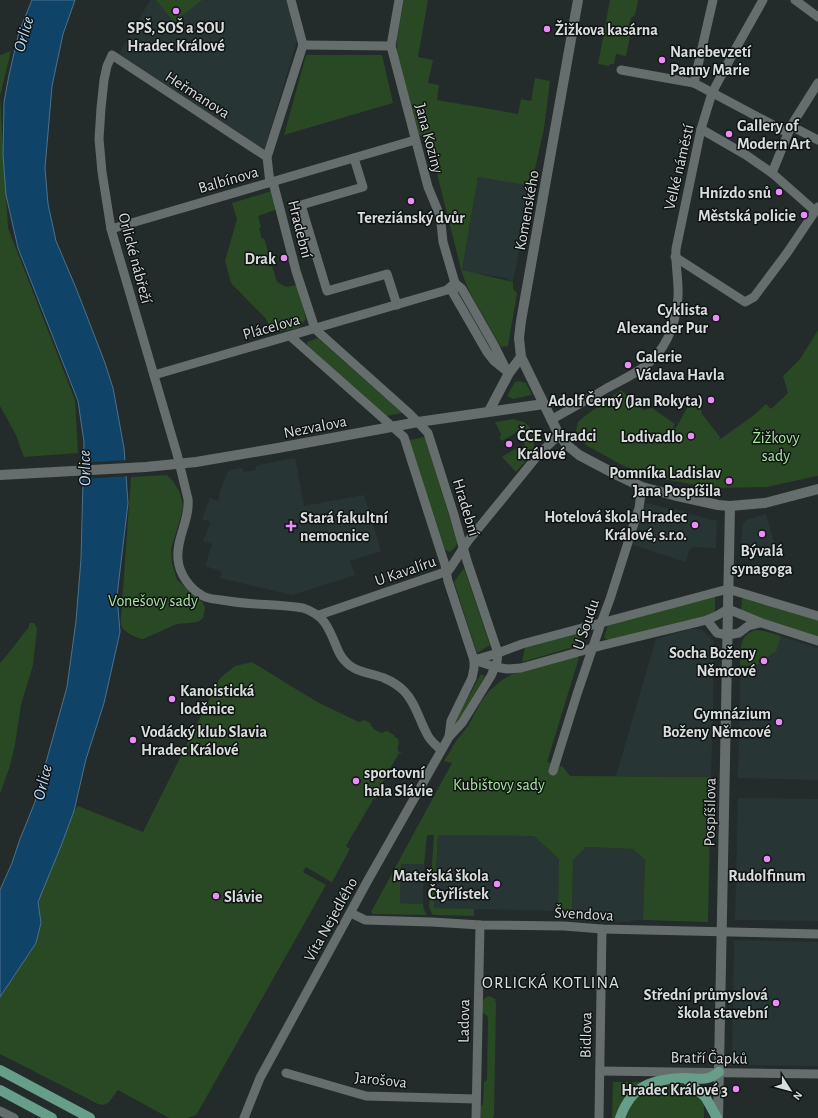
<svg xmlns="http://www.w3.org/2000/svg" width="818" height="1118" font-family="'Alegreya Sans',sans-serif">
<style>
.built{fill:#273635}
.green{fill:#294824}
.water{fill:#0f4368;stroke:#4c728b}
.pier{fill:#242b2b}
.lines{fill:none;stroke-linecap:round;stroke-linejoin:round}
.minor{stroke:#656e6d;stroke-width:9}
.tertiary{stroke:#656e6d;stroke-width:10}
.primary{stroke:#679e8a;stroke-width:10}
.poi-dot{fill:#ec8cfa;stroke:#101313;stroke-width:1.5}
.labels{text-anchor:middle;stroke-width:3;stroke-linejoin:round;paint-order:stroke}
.poi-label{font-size:16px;font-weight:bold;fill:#d9dedd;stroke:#101313;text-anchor:end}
.street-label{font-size:16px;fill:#d9dedd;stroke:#101313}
.park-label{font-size:16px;fill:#abe7a2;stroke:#101313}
.water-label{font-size:17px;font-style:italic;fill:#c1ddf5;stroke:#101313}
.neighbourhood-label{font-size:17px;letter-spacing:1px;fill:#dae4e4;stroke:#101313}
</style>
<rect width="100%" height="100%" fill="#242b2b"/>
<g class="built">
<polygon points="150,0 286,0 297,40 264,151 119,54"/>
<polygon points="478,177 531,186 513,282 510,281 506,278 462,271"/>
<polygon points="295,458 304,506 364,495 381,551 350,561 355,575 292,595 220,578 221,571 205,566 212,544 203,541 211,522 202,519 210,498 218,501 220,493 219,493 227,473 230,470 241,468 243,469 244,472 256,470 256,467 258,465"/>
<polygon points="646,503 674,510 675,509 689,513 689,514 717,521 716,548 692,547 689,550 686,562 633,545"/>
<polygon points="766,514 776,549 741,548 742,526 746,520"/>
<polygon points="691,629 698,629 702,630 714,641 713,706 711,777 616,776 656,639"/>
<polygon points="755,630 764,631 818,648 818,780 738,778 741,647 742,641 746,635"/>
<polygon points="738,798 818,799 818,921 735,920"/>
<polygon points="438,835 534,836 559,859 558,911 434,908"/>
<polygon points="586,847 633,849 645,860 643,920 631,920 631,922 572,921 573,860"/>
<polygon points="401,864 424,864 423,904 400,903"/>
<polygon points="734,940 818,942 818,1066 732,1065"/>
</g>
<g class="green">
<polygon points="156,0 202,0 174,22"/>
<polygon points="404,0 428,0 418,57 433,60 428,83 439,85 437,100 518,114 521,99 531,101 535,78 550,81 544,129 531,186 478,177 462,270 513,282 513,289 517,293 508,346 501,347 469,291 462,273 430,146 419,134 397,53 397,38"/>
<polygon points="610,0 638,0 635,15 631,18 629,24 632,27 626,56 616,54 614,64 610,64 609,66 598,64"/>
<polygon points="11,51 0,96 8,228 75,400 78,453 24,457 16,435 0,406 0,55"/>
<polygon points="306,55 382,55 393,103 284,135"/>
<polygon points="272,191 278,209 258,216 261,227 259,228 262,239 264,238 269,255 266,256 269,267 272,266 277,282 286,287 297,285 306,319 299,328 281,331 271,330 266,319 231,283 225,261 237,219 232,203"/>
<polygon points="818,330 818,476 817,476 767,487 715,488 645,476 620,464 586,445 576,431 578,422 585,416 621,390 629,398 643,410 652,408 675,424 673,427 676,428 692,399 702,403 701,409 702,414 720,437 719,440 754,415 766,404 771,409 788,393 783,376 800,359"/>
<polygon points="318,338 402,413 386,416 307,345 307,342"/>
<polygon points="519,381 526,383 532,395 513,399 507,396 515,382"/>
<polygon points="513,419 524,422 531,428 519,435 517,432 502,441 499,437 501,436 501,434 495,422"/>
<path d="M534,434C537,452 527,459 516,472L502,457L520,446L521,448L525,445L522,440Z"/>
<path d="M425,437L457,542C457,546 453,550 449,552L445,549L409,440Z"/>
<path d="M167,475L173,481L180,493L183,506L181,516L171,549L172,563L177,580L203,603L205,608L203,618L198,622L177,624L143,639C138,639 124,632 122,627C120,625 121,620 121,617L131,477Z"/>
<polygon points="464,568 490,645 477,653 454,582"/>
<polygon points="715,597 715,614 609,640 604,638 608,624"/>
<polygon points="742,597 818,619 818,638 741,612"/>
<polygon points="30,623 34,623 36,626 37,630 33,665 21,705 15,745 10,766 0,794 0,663 7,655 29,627 29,624"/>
<path d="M755,630L764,631L781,636L776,651L757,665V666L740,665C741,650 738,636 755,630Z"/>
<polygon points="581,632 577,646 522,662 525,646"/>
<polygon points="575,656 579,658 547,762 563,767 570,776 711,777 708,922 643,920 645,860 633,849 586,847 573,860 572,911 558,911 559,859 534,836 438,835 434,908 474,909 474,916 434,915 432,914 429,907 434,835 427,835 424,864 401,864 400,903 423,904 424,910 427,915 373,914 371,912 452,763 444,761 456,741 468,726 481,702 489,691 502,680 512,674"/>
<path d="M252,662L317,702L359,722L364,720L370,723L371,726L374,728L373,729L381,733L387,731L394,735V736L398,739C400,744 397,746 398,751L403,754L399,753L382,783L384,784L375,800L374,798L356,829L357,831L355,830L346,846L351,850L350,849L332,882L333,883L306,867L303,872L326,885L198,1112L196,1115L188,1118H169L118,1090L109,1102L104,1105L98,1104L0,1054V997L36,943L41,923L38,902L61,846L74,811L78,806L143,832L220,678L235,666Z"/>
<polygon points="481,674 485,676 458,722 455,723 455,721"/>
<path d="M489,996L495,999L496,1004L494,1115L493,1118H481L480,1107L483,1104L484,1082L487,1080L488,1017L482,1012C483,1005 481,998 489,996Z"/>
<polygon points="613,1082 678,1082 690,1088 704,1103 704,1118 612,1118"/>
</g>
<polygon class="water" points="32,0 75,0 63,34 52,86 45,168 48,204 56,241 76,288 105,363 113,388 124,448 128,503 117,596 120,632 104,703 86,759 74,811 61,846 38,902 41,923 36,943 0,997 0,890 12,863 20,839 35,802 67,687 76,621 81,559 84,442 78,401 18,248 6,195 3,155 4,102 9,75 19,32"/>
<polygon class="pier" points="127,460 128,476 81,479 81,463"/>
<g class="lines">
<g class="minor">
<polyline points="399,0 391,46 428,187 438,211 441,223 443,242 455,283 453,293 487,352 494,361 509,373"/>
<polyline points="795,0 818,17"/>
<polyline points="303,45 391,46"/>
<polyline points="621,70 694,83 788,133"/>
<polyline points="694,83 713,0"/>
<polyline points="791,126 818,140"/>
<polyline points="701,129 746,155 772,173 815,211"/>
<path d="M267,157L112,55L107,66L104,80L101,108L99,139L102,172L111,229L177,454L188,499C190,520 176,538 178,559C179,574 190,589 203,596C208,599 215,599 221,600C248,605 276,604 303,608C325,615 329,629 337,648C339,653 341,657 345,661C354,672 371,673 384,678C391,681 399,686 404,691C416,703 419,720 427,734C430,741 436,745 441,750"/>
<polyline points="354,158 363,187 301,205 327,291 387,274 397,305"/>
<polyline points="772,173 791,126 818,83"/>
<polyline points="270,183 267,157 303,45 291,0"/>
<polyline points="111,229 415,140"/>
<polyline points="675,257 745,302 754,297 787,253 818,207"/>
<polyline points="455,283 462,289 494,345 506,369"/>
<polyline points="290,336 404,437 445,565 448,581 474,660 474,668 472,678 451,721 449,737"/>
<polyline points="154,375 447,290 455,283"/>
<path d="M551,420C570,409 589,399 607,388C620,381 633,375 644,367C666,350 676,324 678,297C679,281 675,265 676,249L701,129L712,93L736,48L763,0"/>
<polyline points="319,615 448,571 451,567 468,541 539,454 559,435"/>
<polyline points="707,620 717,633 727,635 739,633 748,626 760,623"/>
<polyline points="474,660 495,667 507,669 521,668 600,646 707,620 718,615 728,609 762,623 818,641"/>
<polyline points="474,660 498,653 522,644 728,589 818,616"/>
<polyline points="553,771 577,694 601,623 610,599 639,508 642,487"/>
<polyline points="351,913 365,920 432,922 480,925 564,926 602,929 818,934"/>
<polyline points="600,1071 818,1074"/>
<polyline points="286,1073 366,1096 476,1099"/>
<polyline points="0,1111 14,1118"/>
<polyline points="244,1118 260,1078 368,880 449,737 462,723 491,676 497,662 498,653 467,561 454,515 428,433 410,414 315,329 296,271 273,182"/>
<polyline points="476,1118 480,925"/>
<polyline points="599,1118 602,929"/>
</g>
<g class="tertiary">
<polyline points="578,0 521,321 519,338 521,357 559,435 567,445 579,455 617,475 642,487 673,495 718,505 730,506 765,503 818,489"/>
<polyline points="489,411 509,373 521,357"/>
<polyline points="0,475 146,467 196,462 278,448 418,422 544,404"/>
<polyline points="718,1118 730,506"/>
</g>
<g class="primary">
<polyline points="0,1070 90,1118"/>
<polyline points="685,1078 706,1098 717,1118"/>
<polyline points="0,1090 52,1118"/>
<path d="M620,1118C632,1084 653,1079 686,1078C693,1078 702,1080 708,1078C712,1077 716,1074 719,1072"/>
</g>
</g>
<g class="poi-dot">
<circle cx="176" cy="11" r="4"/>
<circle cx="547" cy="29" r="4"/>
<circle cx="662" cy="60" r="4"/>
<circle cx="729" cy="134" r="4"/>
<circle cx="779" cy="192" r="4"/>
<circle cx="411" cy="201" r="4"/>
<circle cx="804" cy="215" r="4"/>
<circle cx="284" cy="258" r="4"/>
<circle cx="716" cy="318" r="4"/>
<circle cx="628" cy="365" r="4"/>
<circle cx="711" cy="400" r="4"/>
<circle cx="691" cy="436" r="4"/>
<circle cx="509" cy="444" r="4"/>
<circle cx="729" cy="481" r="4"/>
<circle cx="695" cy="525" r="4"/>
<path d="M289 520h4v4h4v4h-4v4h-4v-4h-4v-4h4z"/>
<circle cx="762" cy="534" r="4"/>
<circle cx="764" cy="661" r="4"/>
<circle cx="172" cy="699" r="4"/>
<circle cx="779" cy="722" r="4"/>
<circle cx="133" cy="740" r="4"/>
<circle cx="356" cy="781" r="4"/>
<circle cx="767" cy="859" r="4"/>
<circle cx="497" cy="884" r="4"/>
<circle cx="216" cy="896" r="4"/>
<circle cx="776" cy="1003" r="4"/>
<circle cx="736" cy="1089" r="4"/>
</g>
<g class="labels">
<g class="poi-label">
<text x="176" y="33" text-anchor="middle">SPŠ, SOŠ a SOU<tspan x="176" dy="18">Hradec Králové</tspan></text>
<text x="555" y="35" text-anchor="start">Žižkova kasárna</text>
<text x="670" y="57" text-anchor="start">Nanebevzetí<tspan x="670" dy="18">Panny Marie</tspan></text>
<text x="737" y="131" text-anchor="start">Gallery of<tspan x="737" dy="18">Modern Art</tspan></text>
<text x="771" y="198">Hnízdo snů</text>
<text x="796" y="221">Městská policie</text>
<text x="411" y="223" text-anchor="middle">Tereziánský dvůr</text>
<text x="276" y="264">Drak</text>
<text x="708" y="315">Cyklista<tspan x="708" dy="18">Alexander Pur</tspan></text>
<text x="636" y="362" text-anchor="start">Galerie<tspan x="636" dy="18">Václava Havla</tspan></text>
<text x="703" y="406">Adolf Černý (Jan Rokyta)</text>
<text x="517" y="441" text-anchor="start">ČCE v Hradci<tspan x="517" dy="18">Králové</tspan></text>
<text x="683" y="442">Lodivadlo</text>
<text x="721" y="478">Pomníka Ladislav<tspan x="721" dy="18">Jana Pospíšila</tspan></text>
<text x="687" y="522">Hotelová škola Hradec<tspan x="687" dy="18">Králové, s.r.o.</tspan></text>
<text x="300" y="523" text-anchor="start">Stará fakultní<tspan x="300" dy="18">nemocnice</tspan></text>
<text x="762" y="556" text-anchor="middle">Bývalá<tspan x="762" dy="18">synagoga</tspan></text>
<text x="756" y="658">Socha Boženy<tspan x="756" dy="18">Němcové</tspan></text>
<text x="180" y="696" text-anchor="start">Kanoistická<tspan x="180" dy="18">loděnice</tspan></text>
<text x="771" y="719">Gymnázium<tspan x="771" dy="18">Boženy Němcové</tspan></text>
<text x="141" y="737" text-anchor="start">Vodácký klub Slavia<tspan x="141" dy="18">Hradec Králové</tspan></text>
<text x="364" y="778" text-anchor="start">sportovní<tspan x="364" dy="18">hala Slávie</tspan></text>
<text x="489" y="881">Mateřská škola<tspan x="489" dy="18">Čtyřlístek</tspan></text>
<text x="767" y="881" text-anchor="middle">Rudolfinum</text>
<text x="224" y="902" text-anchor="start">Slávie</text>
<text x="768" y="1000">Střední průmyslová<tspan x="768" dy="18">škola stavební</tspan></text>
<text x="728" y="1095">Hradec Králové 3</text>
</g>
<g class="street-label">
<text transform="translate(198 94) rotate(33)" y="6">Heřmanova</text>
<text transform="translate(430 138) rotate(75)" y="6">Jana Koziny</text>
<text transform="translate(678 167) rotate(-77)" y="6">Velké náměstí</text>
<text transform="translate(228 179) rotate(-16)" y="6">Balbínova</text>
<text transform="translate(526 210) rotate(-80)" y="6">Komenského</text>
<text transform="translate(301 229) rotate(76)" y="6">Hradební</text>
<text transform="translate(136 258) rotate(75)" y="6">Orlické nábřeží</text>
<text transform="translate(271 326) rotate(-16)" y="6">Plácelova</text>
<text transform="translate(315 426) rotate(-11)" y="6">Nezvalova</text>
<text transform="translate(467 507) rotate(73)" y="6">Hradební</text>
<text transform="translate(405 570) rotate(-19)" y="6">U Kavalíru</text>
<text transform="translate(585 624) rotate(-71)" y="6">U Soudu</text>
<text transform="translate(709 812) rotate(-89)" y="6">Pospíšilova</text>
<text transform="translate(584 913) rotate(3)" y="6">Švendova</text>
<text transform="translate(330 919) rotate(-61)" y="6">Víta Nejedlého</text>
<text transform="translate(463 1021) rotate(-89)" y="6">Ladova</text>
<text transform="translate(585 1035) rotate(-89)" y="6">Bidlova</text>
<text transform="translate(709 1057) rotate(1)" y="6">Bratří Čapků</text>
<text transform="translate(381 1079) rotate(6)" y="6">Jarošova</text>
</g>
<g class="park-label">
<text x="776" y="443">Žižkovy<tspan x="776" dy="18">sady</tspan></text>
<text x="153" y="606">Vonešovy sady</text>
<text x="499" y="790">Kubištovy sady</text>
</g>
<g class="water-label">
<text transform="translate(23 34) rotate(-74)" y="6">Orlice</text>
<text transform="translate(84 468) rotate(-91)" y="6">Orlice</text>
<text transform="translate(42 782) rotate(-76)" y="6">Orlice</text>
</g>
<g class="neighbourhood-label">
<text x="551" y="988">ORLICKÁ KOTLINA</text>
</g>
</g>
<g transform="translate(790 1090) rotate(126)" stroke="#101313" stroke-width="3" paint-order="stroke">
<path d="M0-3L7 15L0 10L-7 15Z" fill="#d9dedd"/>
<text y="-6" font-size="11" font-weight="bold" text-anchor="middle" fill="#d9dedd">N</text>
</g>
</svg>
